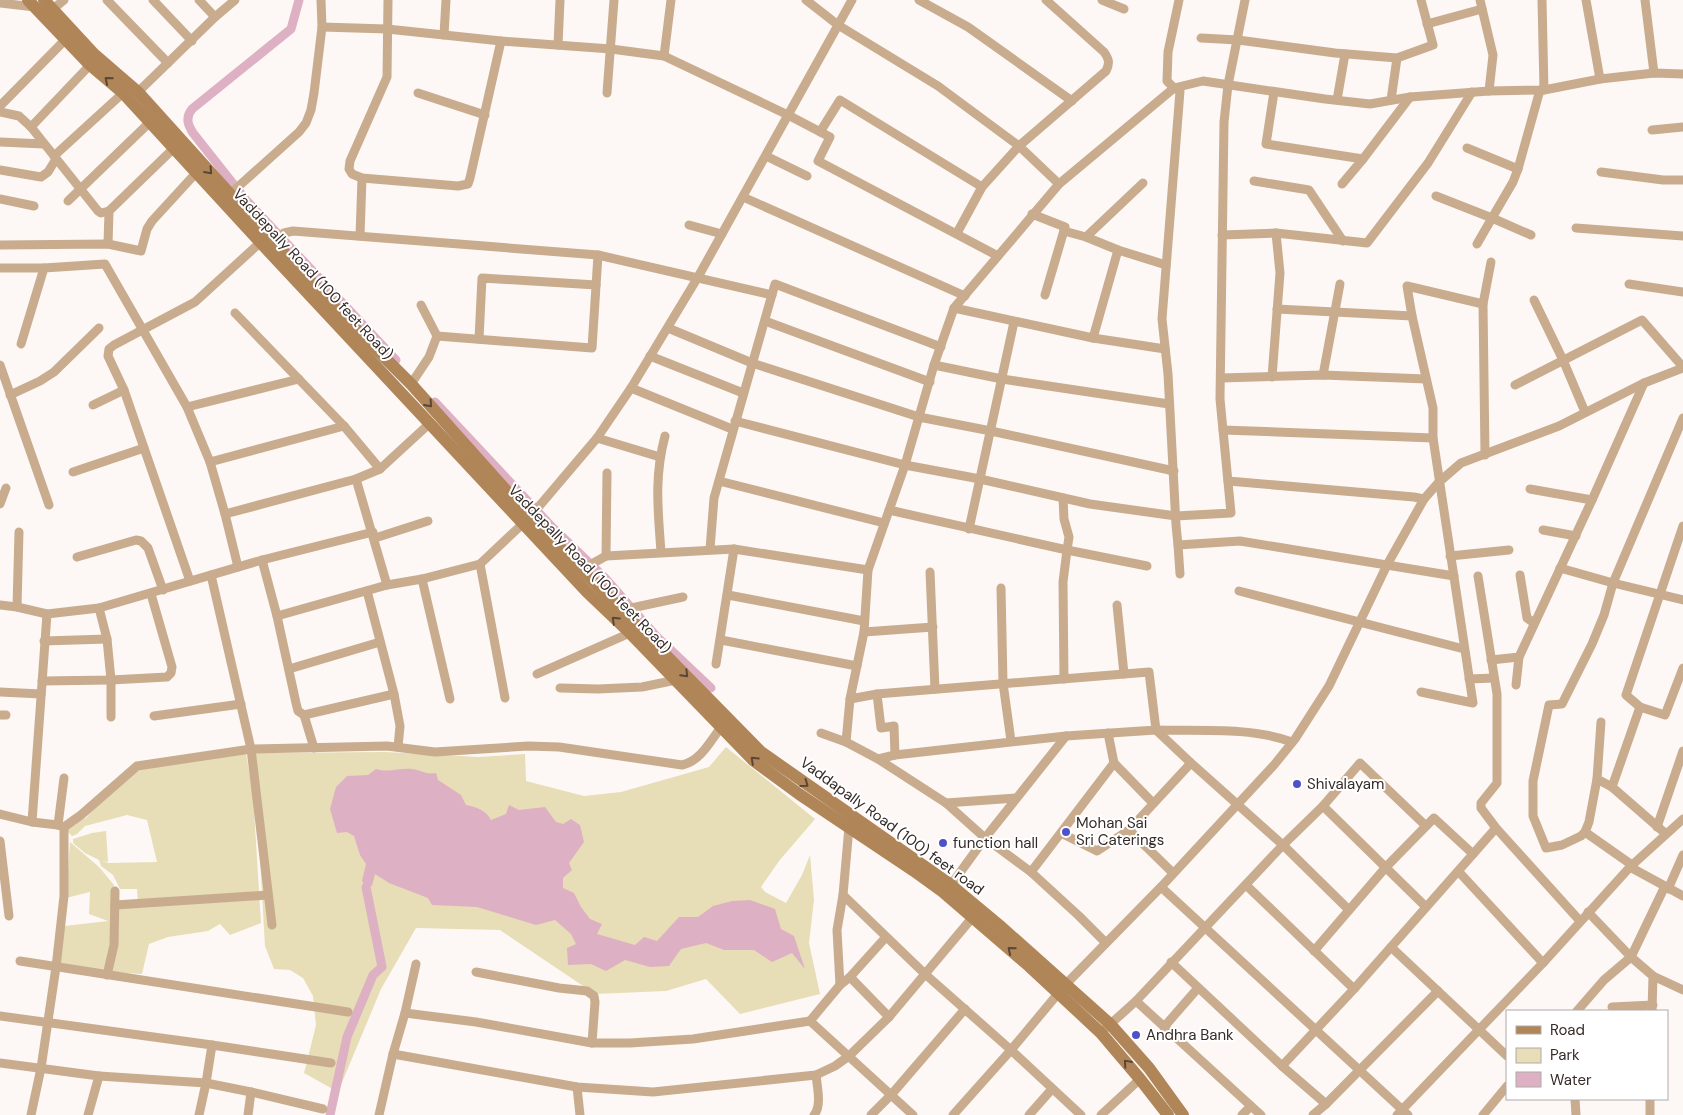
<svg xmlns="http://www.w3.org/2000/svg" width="1683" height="1115" font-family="'DM Sans',sans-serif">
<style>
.green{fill:#e7ddb6}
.water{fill:#deb0c3}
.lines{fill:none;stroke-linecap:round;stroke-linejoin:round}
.canal{stroke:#deb0c3;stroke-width:9}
.street{stroke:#c9ac8e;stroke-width:9}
.secondary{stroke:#b08658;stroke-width:12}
.oneway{stroke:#5a4636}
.poi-dot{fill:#4c52c8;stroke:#fff;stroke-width:2}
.labels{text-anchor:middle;stroke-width:4;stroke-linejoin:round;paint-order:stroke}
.street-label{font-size:15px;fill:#352b28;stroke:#fff}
.poi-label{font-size:15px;fill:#352b28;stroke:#fff;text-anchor:start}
</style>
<rect width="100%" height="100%" fill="#fdf8f6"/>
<g class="green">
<polygon points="726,747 815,819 779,861 761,887 765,892 786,903 802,875 810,855 814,900 809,943 820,994 740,1014 706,979 666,991 595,994 500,930 416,928 381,989 338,1092 304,1073 316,1025 313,996 303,978 290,970 274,969 265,946 254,753 385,752 479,757 525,754 526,781 584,796 621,792 709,767"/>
<polygon points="246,753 253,795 261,923 230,935 220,924 208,931 168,937 149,944 142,974 111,972 117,905 138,903 137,889 120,889 113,875 101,866 99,860 85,853 73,843 73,839 92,833 106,831 108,862 100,861 109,863 157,862 147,820 127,815 85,826 77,834 72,836 66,830 72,824 86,818 110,792 136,769"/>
<path d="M70,842L99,867L114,885C113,904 115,962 101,972L57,964L65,926L108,921L89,914L90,892L66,898Z"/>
</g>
<path class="water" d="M376,769C389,773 399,768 412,769C422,770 425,775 436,773L438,780L461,795L466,805C476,807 486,810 491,820L506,814L509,805L519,810L545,807L556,822L563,824L571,819L580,825L584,842L569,863L572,870L563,878V888L574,893L581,907L590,919L602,924L597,934L635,945L644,937L657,941L679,917H698L713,906L732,901L750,900L775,909L781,929L794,936L805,969L792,953L772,962L754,950H724L706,943L681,949L669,966L650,967L625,960L606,971L591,964L568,965L567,948L576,944L571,934L555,920L536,925L477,907L432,905L428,898L389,883L375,874L372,886L366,887L362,881L366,864L360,855L354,836L347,832L337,833L330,809L336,787L347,776L368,775Z"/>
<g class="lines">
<g class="canal">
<path d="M299,0L291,29L192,109C185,118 188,125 193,133L246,200L396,360"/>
<polyline points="435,402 552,527 605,578 656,636 711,688"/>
<polyline points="330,1115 347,1037 373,975 382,967 366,887"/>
</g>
<g class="street">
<polyline points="107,0 168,63"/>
<polyline points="153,0 192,41"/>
<polyline points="199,0 215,17"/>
<polyline points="388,0 387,77 350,161 349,169 352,174 362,178 458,186 468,184 470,178 501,41"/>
<polyline points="806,0 838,25 938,86 1019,146 1059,184"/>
<polyline points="919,0 968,27 1072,101"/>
<polyline points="1102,0 1124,9"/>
<polyline points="1480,0 1493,55 1489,91"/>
<polyline points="1542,0 1544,90"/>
<polyline points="1586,0 1600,79"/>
<polyline points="1645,0 1654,73"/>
<polyline points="0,3 35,7"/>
<polyline points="53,9 64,0"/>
<polyline points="1427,24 1482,9"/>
<polyline points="322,27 387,29 501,41 611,49 664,56 788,115 830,137 818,161 998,256"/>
<polyline points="444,35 446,0"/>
<polyline points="1201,38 1238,40 1335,53 1397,58 1433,45 1421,0"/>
<polyline points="558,45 560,0"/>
<polyline points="664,56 671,0"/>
<polyline points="1174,88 1203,81 1325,99 1370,104 1410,97 1489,91 1544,90 1600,79 1654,73 1683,74"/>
<polyline points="1174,88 1180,91 1162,319 1168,374 1176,525 1178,545 1180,574"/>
<polyline points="138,92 215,17 235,0"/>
<polyline points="1274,92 1266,144 1363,159 1342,184"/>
<polyline points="418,93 485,115"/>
<polyline points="607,93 614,0"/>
<polyline points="1337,100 1345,54"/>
<polyline points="1391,100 1397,58"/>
<polyline points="0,106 65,40"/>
<polyline points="0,112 19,116 31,127 98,211 101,213 109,211 174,148"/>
<polyline points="31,127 90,65"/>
<polyline points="1652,130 1683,127"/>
<polyline points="820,132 840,100 982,187"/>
<polyline points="0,142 44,144"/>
<polyline points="1467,148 1518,169"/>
<polyline points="54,156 123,93"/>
<polyline points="766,156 807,176"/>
<polyline points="1363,159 1410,97"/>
<polyline points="0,170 41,177 48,172 56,159"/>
<polyline points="1601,172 1663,180 1683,180"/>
<polyline points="1254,181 1309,190 1343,241"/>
<polyline points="230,194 299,132 306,123 311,110 314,93 322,27 321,0"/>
<polyline points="1436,196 1492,218 1513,182 1518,169 1540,90"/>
<polyline points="743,197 965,296"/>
<polyline points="0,199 34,206"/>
<polyline points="68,201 150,122"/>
<polyline points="1032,214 1065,227 1045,295"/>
<polyline points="689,225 722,234"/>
<polyline points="1576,228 1683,236"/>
<polyline points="1064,231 1086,237 1118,250"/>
<path d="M957,233L982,187L1019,146L1106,71C1110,63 1109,59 1104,52L1046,0"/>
<polyline points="1222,235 1276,233"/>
<polyline points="360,236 362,178"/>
<polyline points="1086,237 1143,183"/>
<polyline points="274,240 284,233 293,231 598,255 772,295"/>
<polyline points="108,244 109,211"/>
<polyline points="1477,244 1492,218 1531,235"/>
<polyline points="0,245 108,244 141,251 147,229 152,221 196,173"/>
<polyline points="0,268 44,268 105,264 187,407 210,462 225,514 238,567"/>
<polyline points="1629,284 1683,292"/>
<polyline points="1534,300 1563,360 1585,412"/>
<polyline points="1483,304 1491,262"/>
<polyline points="954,308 1093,338 1118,250 1166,265"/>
<polyline points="1277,309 1412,316"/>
<polyline points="235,313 344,426 380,469"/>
<polyline points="765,321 930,382"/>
<polyline points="668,328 752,363 919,417 991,431 1174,471"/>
<polyline points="437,336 592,348 598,255"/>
<polyline points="1093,338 1165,349"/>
<polyline points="479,339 482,278 596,285"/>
<polyline points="21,344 44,268"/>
<polyline points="650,356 743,393"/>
<polyline points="0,365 49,505"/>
<polyline points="934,365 1002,379 1169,404"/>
<polyline points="1323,375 1340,284"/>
<polyline points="1272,377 1280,273 1276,233 1367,243 1428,163 1472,92"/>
<polyline points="1221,378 1323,375 1426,379"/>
<polyline points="411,384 429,357 437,336 421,305"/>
<polyline points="1515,385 1642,320 1683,367"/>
<polyline points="631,388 732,429"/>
<polyline points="10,395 40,381 54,372 99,328"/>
<polyline points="93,405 124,390"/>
<polyline points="187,407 299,379"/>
<polyline points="735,421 905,465 980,479 1090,504 1176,516 1231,513 1220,399 1224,122 1228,85 1245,0"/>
<polyline points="1223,430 1433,438"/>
<polyline points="597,438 660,457"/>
<polyline points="210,462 344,426"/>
<polyline points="73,472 144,448"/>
<polyline points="356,479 387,585"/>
<polyline points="719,481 884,523"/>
<polyline points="1228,481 1414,497 1424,499"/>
<polyline points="1530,489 1592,500"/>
<polyline points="1063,498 1064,519 1069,537 1067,550 1147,566"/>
<polyline points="0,504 6,488"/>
<polyline points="889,510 1067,550 1063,582 1064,679"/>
<polyline points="225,514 356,479 380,469 429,424"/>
<polyline points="969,529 1014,322"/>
<polyline points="1543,530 1576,536"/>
<polyline points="375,538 428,521"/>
<polyline points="1178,545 1240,541 1454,576"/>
<polyline points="710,549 714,498 775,284 941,347"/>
<path d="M661,552C658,510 654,477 665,436"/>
<polyline points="606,556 607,473"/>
<polyline points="1450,556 1509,550"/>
<polyline points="77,557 136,540 141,541 148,548 163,590"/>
<polyline points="262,560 277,616 296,703 298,711 304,715 314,748"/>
<polyline points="1560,568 1613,583 1683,600"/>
<polyline points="581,570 606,556 734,549 868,570"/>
<polyline points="930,572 935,689"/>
<polyline points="211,575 251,749 272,925"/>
<polyline points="1520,575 1527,618 1534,623"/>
<polyline points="1478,576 1497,694 1497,783 1481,803 1481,808 1496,828 1580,921"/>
<polyline points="422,579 450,699"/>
<polyline points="190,581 124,390 108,356 109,349 114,345 195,302 263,240"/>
<polyline points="1001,588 1003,683 1011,741"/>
<polyline points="367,591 394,694 400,726 398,747"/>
<polyline points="1239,591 1464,649"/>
<polyline points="728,595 864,621"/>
<polyline points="0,605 17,607 47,614 99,608 262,560 373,532"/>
<polyline points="1117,605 1124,674"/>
<polyline points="17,607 19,532"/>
<polyline points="99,608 107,639 111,680 111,717"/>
<polyline points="622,610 683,597"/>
<polyline points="277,616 387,585 422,579 480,564"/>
<polyline points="864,632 933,627"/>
<polyline points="721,640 857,666"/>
<polyline points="44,641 107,639"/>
<polyline points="1491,660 1519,657 1592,500 1644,383"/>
<polyline points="716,664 734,549"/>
<polyline points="289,669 380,642"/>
<polyline points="537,674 630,633"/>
<polyline points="1469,679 1494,678"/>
<polyline points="42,681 111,680 167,677 171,673 172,667 151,594"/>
<polyline points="1516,685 1519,657"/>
<polyline points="560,688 598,689 642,687 676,680"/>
<polyline points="0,692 41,694"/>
<polyline points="1421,692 1473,703 1433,438 1433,408 1412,316 1407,286 1483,304 1485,455"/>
<polyline points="877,694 1149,672 1156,730 1066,736 895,755 878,759"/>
<polyline points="505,698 480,564 530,517 597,438 631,388 698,277 852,0"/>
<polyline points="850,699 877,694 881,728 894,726 895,755"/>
<polyline points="1640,707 1626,695 1683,526"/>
<polyline points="0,715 6,715"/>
<polyline points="304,715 394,694"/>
<polyline points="154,716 241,704"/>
<polyline points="1601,722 1597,779 1612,787"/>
<polyline points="1156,730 1191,763 1283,845 1349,910"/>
<path d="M1156,730C1199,731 1252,727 1292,742"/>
<polyline points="821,733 846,742 878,759 946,803 985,838 1031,872 1079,916 1106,943"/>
<polyline points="1108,733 1114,763 1153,803"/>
<polyline points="846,742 850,699 864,632 868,570 905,465 934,365 954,308 1059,184 1174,88 1167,81 1168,52 1179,0"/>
<polyline points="1597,779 1589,822 1585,832 1581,836 1562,845 1546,848 1533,816 1533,781 1549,705 1562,704 1592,644 1604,615 1613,583 1683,418"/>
<polyline points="946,803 1016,798"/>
<polyline points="1323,806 1426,907"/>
<polyline points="0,814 32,822 58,825 64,827 64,896 56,967 41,1068 31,1115"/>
<polyline points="32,822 47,614"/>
<polyline points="58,825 64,778"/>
<path d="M64,827L81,815L137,766L251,749L387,746L435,752L528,746L559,747L682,765C701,761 710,741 722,726"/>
<polyline points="1657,827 1683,751"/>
<polyline points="1585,832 1632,865"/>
<polyline points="1061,833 1097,851 1129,830"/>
<polyline points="1666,834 1612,787 1640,707 1665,715 1683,668"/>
<polyline points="0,841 9,916"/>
<polyline points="1630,867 1683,896"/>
<polyline points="1031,872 1114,763"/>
<polyline points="1459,872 1543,963"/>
<polyline points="1173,873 1129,830 1191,763"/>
<polyline points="951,885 985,838 1066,736"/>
<polyline points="1246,885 1354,989"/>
<polyline points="1161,887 1408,1115"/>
<polyline points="1668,889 1683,855"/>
<polyline points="843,895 925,974 1011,1050 1081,1115"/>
<polyline points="115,905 268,895"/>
<polyline points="1588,912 1631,957 1653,976 1652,1011"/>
<polyline points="1391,947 1507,1056"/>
<polyline points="1314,951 1386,867 1434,818 1473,854"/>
<polyline points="20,961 348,1012"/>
<polyline points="1171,962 1282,1066 1326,1104"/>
<polyline points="416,964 405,1013 476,1022 592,1043 630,1043 693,1039 810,1021 913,1115"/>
<polyline points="476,972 559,988 587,991 594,996 595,1002 592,1043"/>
<polyline points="107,975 114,945 115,891"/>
<polyline points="1653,976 1683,990"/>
<polyline points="850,977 889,1017"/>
<polyline points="840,985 837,930 843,895 849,827"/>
<polyline points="1136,1001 1251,1106 1242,1115"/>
<polyline points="1612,1007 1653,1005"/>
<polyline points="1577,1011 1604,980 1631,957 1665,886"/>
<polyline points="0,1016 212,1045 206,1083 251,1092 323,1109"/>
<polyline points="810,1021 840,985 850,977 886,937"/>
<polyline points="1164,1027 1198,988"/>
<polyline points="1106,1028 1136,1001 1283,845 1323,806 1360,763 1426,826"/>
<polyline points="212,1045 331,1063"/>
<polyline points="393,1054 405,1013"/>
<polyline points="0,1063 99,1076 88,1115"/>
<polyline points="1282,1066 1354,989 1496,828"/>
<polyline points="99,1076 206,1083 199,1115"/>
<polyline points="577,1087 580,1115"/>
<polyline points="1575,1099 1576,1115"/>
<polyline points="1251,1106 1261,1115"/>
<polyline points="248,1115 251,1092"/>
<polyline points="379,1115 393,1054 577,1087 653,1092 816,1075 835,1066 849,1056 889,1017 972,918"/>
<path d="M814,1115C822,1106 817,1086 816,1075"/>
<polyline points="871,1115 891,1095 965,1009"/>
<polyline points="953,1115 1011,1050 1066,984 1161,887 1274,765 1295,739 1329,686 1387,565 1424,499 1439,482 1461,463 1559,426 1644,383 1683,368"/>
<polyline points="1029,1115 1052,1089"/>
<polyline points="1101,1115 1140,1079"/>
<polyline points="1313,1115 1326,1104 1438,991"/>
<polyline points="1397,1115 1543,963 1630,867 1683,819"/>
<polyline points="1483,1115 1507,1086"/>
<polyline points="1650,1115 1650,1099"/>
</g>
<g class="secondary">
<polyline points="28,0 90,65 123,93 260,242 587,592 630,633 754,761 799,794 914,871 943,892 1029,966 1101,1033 1140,1079 1168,1115"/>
<polyline points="44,0 94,54 138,92 230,194 342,315 411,384 530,517 761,752 951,885 999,925 1110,1024 1149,1068 1183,1115"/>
</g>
</g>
<defs><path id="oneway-chevron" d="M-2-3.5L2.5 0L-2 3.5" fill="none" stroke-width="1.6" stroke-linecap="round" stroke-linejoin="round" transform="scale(1.25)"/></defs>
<g class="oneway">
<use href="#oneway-chevron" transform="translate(108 80) rotate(-140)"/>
<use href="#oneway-chevron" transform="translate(209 171) rotate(48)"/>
<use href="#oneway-chevron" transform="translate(429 404) rotate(48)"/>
<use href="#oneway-chevron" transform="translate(615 620) rotate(-137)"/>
<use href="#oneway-chevron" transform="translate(685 674) rotate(45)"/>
<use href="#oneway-chevron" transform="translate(754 760) rotate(-137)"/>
<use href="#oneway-chevron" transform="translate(805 784) rotate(36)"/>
<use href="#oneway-chevron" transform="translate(1011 950) rotate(-140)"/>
<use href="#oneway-chevron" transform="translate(1127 1063) rotate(-131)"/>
</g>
<g class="poi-dot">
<circle cx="1297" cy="784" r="5"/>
<circle cx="1066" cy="832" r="5"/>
<circle cx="943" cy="843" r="5"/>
<circle cx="1136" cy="1035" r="5"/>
</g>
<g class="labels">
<g class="street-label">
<text transform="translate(313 274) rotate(47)" y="5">Vaddepally Road (100 feet Road)</text>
<text transform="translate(590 569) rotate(46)" y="5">Vaddepally Road (100 feet Road)</text>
<text transform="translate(892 826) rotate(36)" y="5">Vaddapally Road (100) feet road</text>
</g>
<g class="poi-label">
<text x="1307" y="789">Shivalayam</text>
<text x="1076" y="828">Mohan Sai<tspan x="1076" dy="17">Sri Caterings</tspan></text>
<text x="953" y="848">function hall</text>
<text x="1146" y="1040">Andhra Bank</text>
</g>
</g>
<rect x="1506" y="1010" width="162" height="90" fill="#ffffff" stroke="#aeaaa9"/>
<rect x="1516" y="1026" width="25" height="8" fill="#b08658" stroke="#aeaaa9"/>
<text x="1550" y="1035" font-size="15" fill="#352b28">Road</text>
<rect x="1516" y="1048" width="25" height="15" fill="#e7ddb6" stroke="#aeaaa9"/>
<text x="1550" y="1060" font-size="15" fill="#352b28">Park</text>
<rect x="1516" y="1072" width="25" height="15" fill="#deb0c3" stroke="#aeaaa9"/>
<text x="1550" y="1085" font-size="15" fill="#352b28">Water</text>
</svg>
